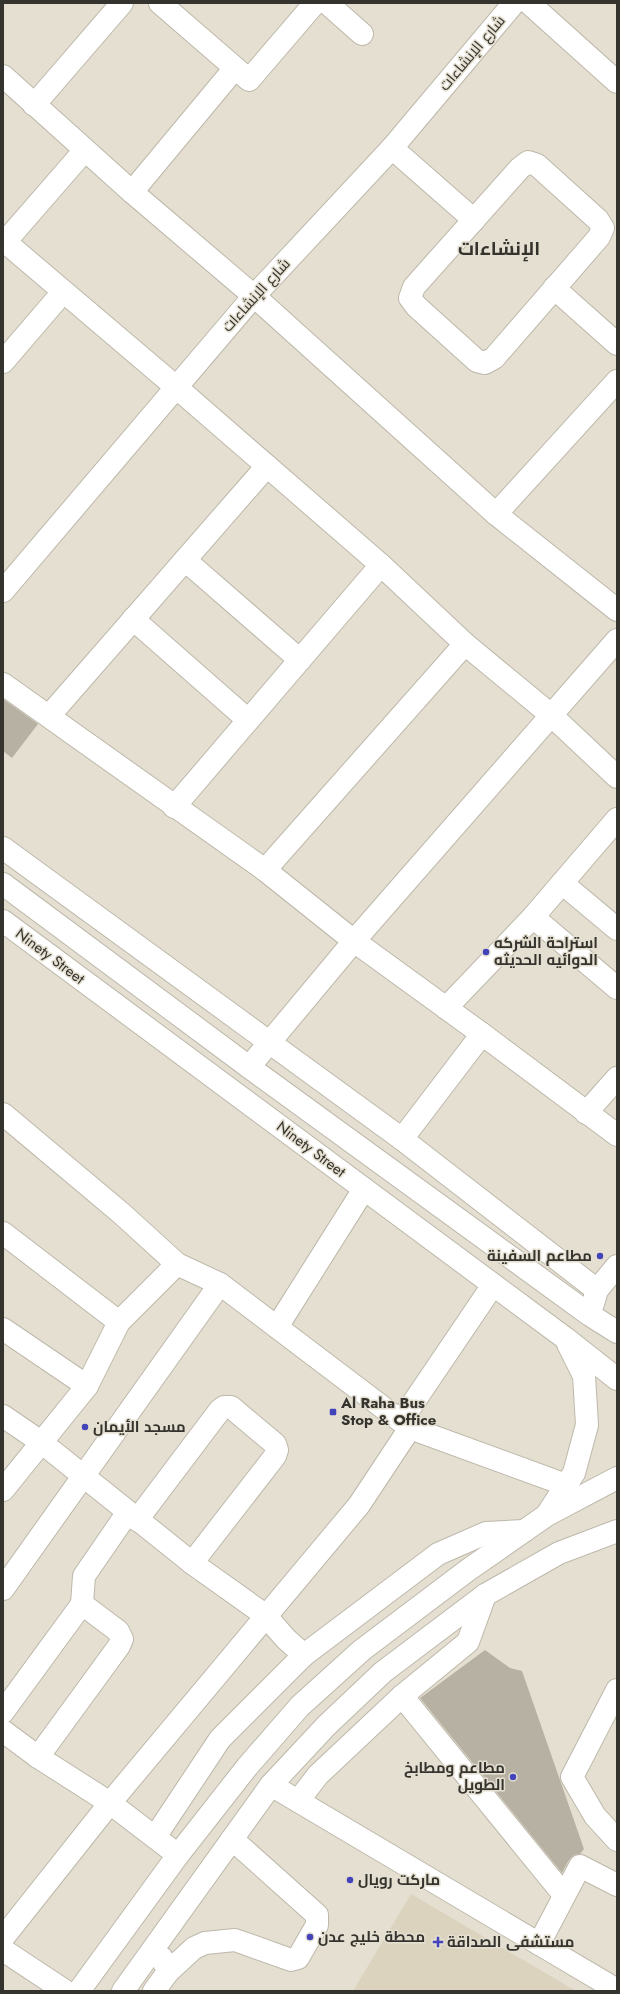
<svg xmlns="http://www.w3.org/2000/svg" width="620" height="1994" font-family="Jost,Cairo,sans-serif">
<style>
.built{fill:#dbd3bd}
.building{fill:#b6b1a3}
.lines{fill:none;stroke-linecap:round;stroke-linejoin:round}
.minor-casing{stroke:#bdb8aa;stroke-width:24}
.highway-casing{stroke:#bdb8aa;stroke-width:24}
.minor{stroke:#fff;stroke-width:22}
.highway{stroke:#fff;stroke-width:22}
.poi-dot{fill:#4344b9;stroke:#e4dfd1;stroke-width:1.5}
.labels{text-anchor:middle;stroke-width:3;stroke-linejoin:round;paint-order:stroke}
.street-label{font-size:15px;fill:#35332d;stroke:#e4dfd1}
.poi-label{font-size:15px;font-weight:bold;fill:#35332d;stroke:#e4dfd1;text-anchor:start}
.district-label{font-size:19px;font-weight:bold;fill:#35332d;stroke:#e4dfd1}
</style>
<rect width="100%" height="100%" fill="#e4dfd1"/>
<polygon class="built" points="411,1894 576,1991 353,1991"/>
<g class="building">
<polygon points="3,699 38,724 12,758 3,751"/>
<polygon points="485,1650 510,1668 522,1671 584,1849 580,1854 574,1855 569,1860 562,1873 420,1698"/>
</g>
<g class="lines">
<g class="minor-casing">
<g id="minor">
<polyline points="160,3 249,80 315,3"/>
<polyline points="327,3 362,34"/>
<polyline points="529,3 617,82"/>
<polyline points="3,76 132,192 254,296 496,514 617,610"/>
<polyline points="34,105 122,3"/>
<polyline points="392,148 474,220"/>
<polygon points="528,162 537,165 598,220 603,228 599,237 494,358 485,363 477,361 416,306 410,298 414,287 520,168"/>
<polyline points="132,192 235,68"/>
<polyline points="3,240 176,387 381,565 465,644 551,715 617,777"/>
<polyline points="5,242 85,150"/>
<polyline points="554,288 617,344"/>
<polyline points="3,362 63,292"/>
<polyline points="496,514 617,381"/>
<polyline points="185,560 300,660"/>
<polyline points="3,591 254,296 392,148 514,3"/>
<polyline points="133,619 248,720"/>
<polyline points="3,684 265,870 354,941 482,1034 617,1135"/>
<polyline points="49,716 267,466"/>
<polyline points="174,807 381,565"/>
<polyline points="3,848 402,1139 597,1290"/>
<polyline points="265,870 465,644"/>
<polyline points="562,883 617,929"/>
<polyline points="533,917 617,988"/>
<polyline points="446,1008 533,917 617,819"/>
<polyline points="249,1067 354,941 617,640"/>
<polyline points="586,1113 617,1078"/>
<polyline points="3,1114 121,1213 177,1264 220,1284 410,1428 566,1485"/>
<polyline points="402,1139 482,1034"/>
<polyline points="3,1233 119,1322"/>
<polyline points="593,1304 597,1290 617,1266"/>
<polyline points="277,1327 364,1189"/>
<polyline points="3,1329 87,1386"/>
<polyline points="3,1416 41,1442 192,1563 265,1615 286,1639 304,1655"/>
<polyline points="401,1421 493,1285"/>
<polyline points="3,1490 87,1386 119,1322 177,1264"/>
<polyline points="137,1520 220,1410 224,1407 231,1407 275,1444 277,1450 275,1456 192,1563"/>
<polyline points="3,1589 220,1284"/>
<polyline points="617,1690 572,1777 595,1816 617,1840"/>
<polyline points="402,1696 564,1895"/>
<polyline points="3,1712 82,1604 84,1576 128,1512"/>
<polyline points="3,1731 38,1757 110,1803 178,1855"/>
<polyline points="38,1757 119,1646 122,1639 118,1631 82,1604"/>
<polyline points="271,1785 617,1990"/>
<polyline points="298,1801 318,1775 402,1696 468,1642 485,1595"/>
<polyline points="155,1837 220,1739 304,1655 438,1554 486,1533 524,1531"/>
<polyline points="3,1938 110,1803 359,1505 410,1428"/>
<polyline points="539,1944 580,1866 617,1885"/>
<polyline points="3,1950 65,1991"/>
<polyline points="168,1972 194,1948 205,1943 235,1940 291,1960 298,1958 317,1925 317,1915 232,1839"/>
<polyline points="154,1991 168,1972 162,1958"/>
</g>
</g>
<g class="highway-casing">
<g id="highway">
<polyline points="3,884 249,1067 590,1315 617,1332"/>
<polyline points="3,921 565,1338 617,1379"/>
<polyline points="548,1513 574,1473 587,1425 584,1376 568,1344"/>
<polyline points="79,1991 178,1855 247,1767 300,1706 362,1650 468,1570 547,1515 617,1478"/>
<polyline points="123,1991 271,1785 326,1726 383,1672 485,1595 559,1553 617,1531"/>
</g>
</g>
<use href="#minor" class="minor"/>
<use href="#highway" class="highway"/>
</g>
<g class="poi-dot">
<circle cx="486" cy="952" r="4"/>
<circle cx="600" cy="1256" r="4"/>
<rect x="329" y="1408" width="8" height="8" rx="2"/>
<circle cx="85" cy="1427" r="4"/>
<circle cx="513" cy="1777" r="4"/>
<circle cx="350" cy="1880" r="4"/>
<circle cx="310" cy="1937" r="4"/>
<path d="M436 1936h4v4h4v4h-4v4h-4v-4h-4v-4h4z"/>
</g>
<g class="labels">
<g class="street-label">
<text transform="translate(472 53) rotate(-50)" y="5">شارع الإنشاءات</text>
<text transform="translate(256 295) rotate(-48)" y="5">شارع الإنشاءات</text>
<text transform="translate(50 956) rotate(37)" y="5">Ninety Street</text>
<text transform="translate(311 1149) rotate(37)" y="5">Ninety Street</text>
</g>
<g class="poi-label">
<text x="494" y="948">استراحة الشركه<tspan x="494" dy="17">الدوائيه الحديثه</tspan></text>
<text x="592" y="1261" text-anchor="end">مطاعم السفينة</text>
<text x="341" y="1408">Al Raha Bus<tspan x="341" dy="17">Stop &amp; Office</tspan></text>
<text x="93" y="1432">مسجد الأيمان</text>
<text x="505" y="1773" text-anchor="end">مطاعم ومطابخ<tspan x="505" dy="17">الطويل</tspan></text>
<text x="358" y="1885">ماركت رويال</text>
<text x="318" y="1942">محطة خليج عدن</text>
<text x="447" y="1947">مستشفى الصداقة</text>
</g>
<g class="district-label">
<text x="499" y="255">الإنشاءات</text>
</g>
</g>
<rect width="620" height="1994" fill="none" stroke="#35332d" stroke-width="8"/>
</svg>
